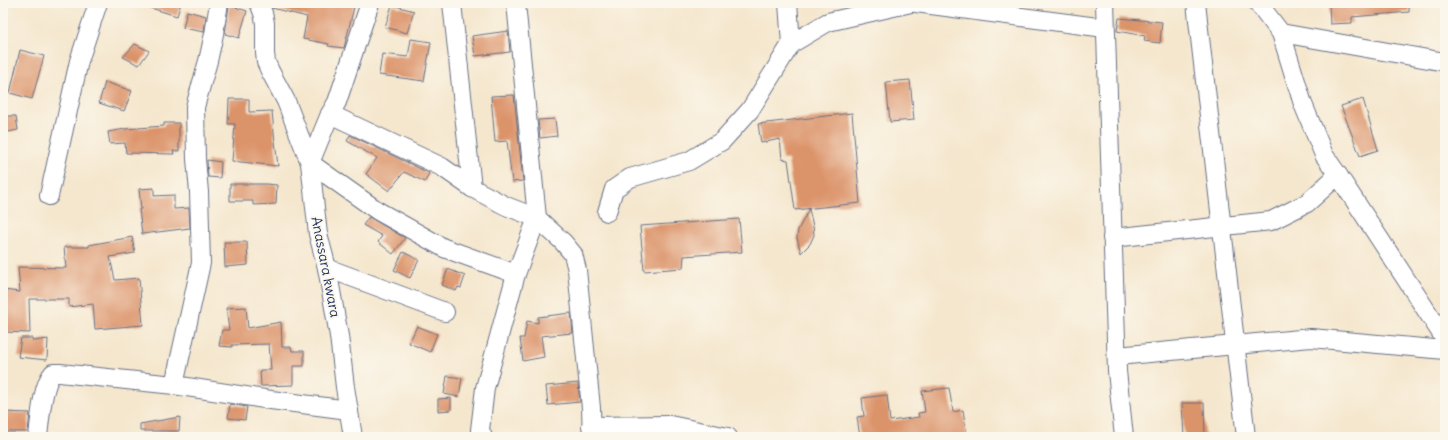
<svg xmlns="http://www.w3.org/2000/svg" width="1448" height="440" font-family="Delius,sans-serif">
<style>
.building{fill:#db9369}
.lines{fill:none;stroke-linecap:round;stroke-linejoin:round}
.minor-casing{stroke:#676f85;stroke-width:20}
.minor{stroke:#fff;stroke-width:18}
.labels{text-anchor:middle;stroke-width:4;stroke-linejoin:round;paint-order:stroke}
.street-label{font-size:14px;fill:#1b2f5e;stroke:#fbf7ec}
</style>
<rect width="100%" height="100%" fill="#fbf7ec"/>
<filter id="ink" filterUnits="userSpaceOnUse"><feTurbulence type="fractalNoise" baseFrequency=".025" numOctaves="2"/><feDisplacementMap in="SourceGraphic" scale="8" xChannelSelector="R" yChannelSelector="G"/><feConvolveMatrix kernelMatrix="1 2 1 2 8 2 1 2 1" color-interpolation-filters="sRGB"/></filter>
<filter id="wash" filterUnits="userSpaceOnUse"><feTurbulence type="fractalNoise" baseFrequency=".012" numOctaves="4" result="noise"/><feDisplacementMap in="SourceGraphic" scale="16" xChannelSelector="R" yChannelSelector="G"/><feGaussianBlur stdDeviation="0.9" result="paint"/><feColorMatrix in="noise" values="0 0 0 0 0 0 0 0 0 0 0 0 0 0 0 0 0 1.4 0 .05"/><feComposite in="paint" operator="in"/></filter>
<g filter="url(#wash)">
<rect width="100%" height="100%" fill="#f5e7ce"/>
<g id="blocks">
<g class="building">
<polygon points="144,3 181,3 177,16 144,6"/>
<polygon points="270,3 355,3 344,48 328,46 329,44 303,39 307,17 272,8"/>
<polygon points="1362,3 1409,3 1409,12 1352,17 1352,23 1330,24 1329,5"/>
<polygon points="229,5 247,11 239,38 225,34"/>
<polygon points="392,5 414,11 407,33 385,27"/>
<polygon points="187,11 206,16 204,32 183,28"/>
<polygon points="1119,18 1162,22 1160,43 1144,41 1145,36 1117,31"/>
<polygon points="508,31 510,52 475,56 472,36"/>
<polygon points="411,39 431,42 424,81 379,75 382,54 408,57"/>
<polygon points="135,44 149,51 139,65 123,57"/>
<polygon points="20,50 44,56 32,99 10,93"/>
<polygon points="910,80 914,120 890,122 886,82"/>
<polygon points="105,82 132,91 124,111 99,103"/>
<polygon points="514,95 523,181 512,182 507,141 495,142 491,96"/>
<polygon points="229,99 249,99 249,112 272,111 274,133 278,166 232,161 235,124 228,124"/>
<polygon points="1363,99 1378,150 1360,156 1341,106"/>
<polygon points="852,113 860,203 795,210 788,160 782,159 780,139 761,143 758,124"/>
<polygon points="3,116 16,116 18,130 3,133"/>
<polygon points="555,119 557,136 540,138 538,120"/>
<polygon points="164,123 179,123 179,151 173,151 174,154 126,153 125,143 110,144 108,132 125,129 164,126"/>
<polygon points="350,135 429,173 425,182 404,172 389,191 366,174 377,158 347,141"/>
<polygon points="207,160 221,162 220,178 208,177"/>
<polygon points="230,184 266,184 277,185 276,204 253,205 253,201 230,201"/>
<polygon points="154,188 154,196 174,195 174,209 189,208 190,228 142,234 139,209 141,209 139,189"/>
<polygon points="809,209 813,226 814,235 810,244 801,253 797,238 798,230"/>
<polygon points="369,217 405,238 393,254 378,242 382,236 363,225"/>
<polygon points="739,219 742,252 684,256 683,268 644,271 640,226"/>
<polygon points="132,237 135,253 110,257 115,280 139,278 143,325 95,329 93,304 69,307 69,299 29,299 30,333 3,332 3,290 20,292 18,267 66,268 64,247 89,247 89,245"/>
<polygon points="224,242 247,242 248,265 225,267"/>
<polygon points="403,252 419,260 410,278 394,270"/>
<polygon points="448,269 465,276 461,288 458,287 456,291 442,285"/>
<polygon points="246,307 248,328 281,322 282,347 291,347 292,351 304,351 304,366 293,366 293,385 261,386 260,370 271,370 269,344 232,345 232,347 219,346 222,330 229,330 226,308"/>
<polygon points="571,313 573,333 541,336 544,357 523,361 520,338 524,338 527,321 538,323 538,317"/>
<polygon points="417,326 437,334 430,352 409,343"/>
<polygon points="21,338 32,338 33,341 48,339 47,360 18,357"/>
<polygon points="447,376 462,378 459,397 444,394"/>
<polygon points="578,383 580,402 548,405 546,386"/>
<polygon points="949,388 953,412 963,410 967,436 957,437 860,437 857,417 864,416 862,398 887,395 890,421 919,417 918,413 925,412 922,391"/>
<polygon points="451,398 451,410 438,411 438,399"/>
<polygon points="1182,403 1204,403 1205,437 1184,437"/>
<polygon points="230,404 247,407 245,420 228,418"/>
<polygon points="3,412 30,413 28,432 3,432"/>
<polygon points="180,417 179,431 140,431 140,424"/>
</g>
</g>
</g>
<g filter="url(#ink)">
<use href="#blocks" fill-opacity="0" stroke="#676f85" stroke-width="1"/>
<g class="lines">
<g class="minor-casing">
<g id="minor">
<polyline points="259,3 263,13 265,23 265,53 266,62 270,71 286,101 310,163 318,234 327,268 339,336 345,387 353,437"/>
<polyline points="370,3 337,102 330,114 310,163 378,211 444,248 516,274"/>
<polyline points="452,3 472,188"/>
<polyline points="788,3 791,44"/>
<polyline points="916,3 1105,28"/>
<polyline points="1105,3 1117,371 1124,437"/>
<polyline points="1196,3 1246,437"/>
<polyline points="1258,3 1281,33 1303,104 1324,155 1338,175 1445,339"/>
<polyline points="1281,33 1445,62"/>
<polyline points="330,114 442,167 472,188 506,206 537,218 563,242 573,254 577,270 591,408 592,437"/>
<polyline points="49,196 79,61 98,3"/>
<polyline points="607,212 614,189 630,178 689,161 722,141 750,110 791,44 828,22 911,3"/>
<polyline points="1112,238 1271,221 1307,203 1338,175"/>
<polyline points="327,268 445,312"/>
<polyline points="1117,356 1311,338 1445,350"/>
<polyline points="174,385 201,263 199,192 196,159 195,107 208,61 214,34 219,3"/>
<polyline points="591,426 670,425 728,437"/>
<path d="M38,437C40,420 42,385 53,373H60L174,385L271,400L349,410"/>
<polyline points="483,437 480,430 485,388 516,274 537,218 516,3"/>
</g>
</g>
<use href="#minor" class="minor"/>
</g>
</g>
<g class="labels">
<g class="street-label">
<text transform="translate(326 267) rotate(79)" y="5">Anassara kwara</text>
</g>
</g>
<rect width="1448" height="440" fill="none" stroke="#fbf7ec" stroke-width="16"/>
</svg>
